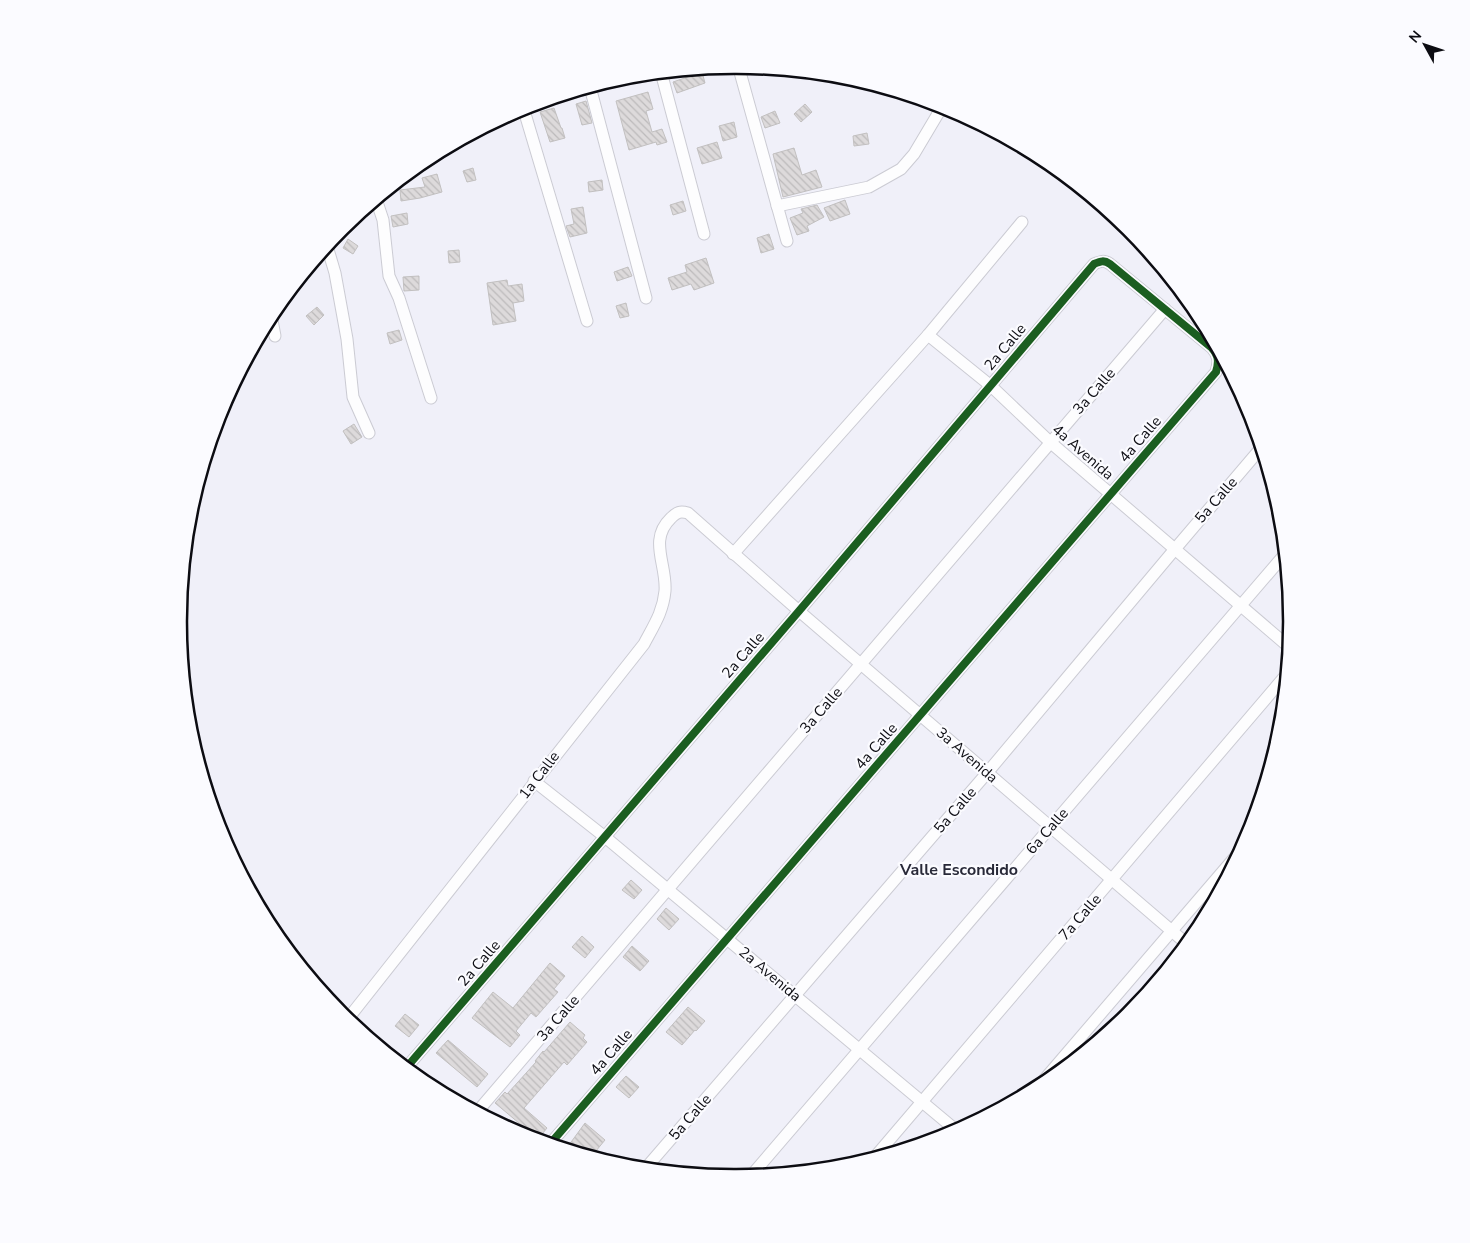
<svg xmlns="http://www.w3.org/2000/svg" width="1470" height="1243" font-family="'Nunito Sans',sans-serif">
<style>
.building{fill:url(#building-back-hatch);stroke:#c2c0c0}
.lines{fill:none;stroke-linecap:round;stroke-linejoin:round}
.minor-casing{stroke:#cbcbd3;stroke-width:13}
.minor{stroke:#fdfdfe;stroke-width:11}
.cycleway-casing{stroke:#fbfbff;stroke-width:11}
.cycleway{stroke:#1b5e20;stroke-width:8}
.labels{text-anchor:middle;stroke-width:4.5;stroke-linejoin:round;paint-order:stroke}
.street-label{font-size:15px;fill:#0c0c12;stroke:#fbfbff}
.neighbourhood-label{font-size:16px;font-weight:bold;fill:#282938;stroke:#fbfbff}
.rim{fill:none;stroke:#0c0c12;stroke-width:2.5}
</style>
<defs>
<pattern id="building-back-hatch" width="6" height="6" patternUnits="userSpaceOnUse" patternTransform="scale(1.25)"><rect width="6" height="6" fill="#dddadb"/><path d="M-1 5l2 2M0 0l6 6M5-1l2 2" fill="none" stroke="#bcbabb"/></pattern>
</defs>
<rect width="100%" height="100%" fill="#f0f0f9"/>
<g class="building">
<polygon points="702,72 705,83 677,93 673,82"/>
<polygon points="648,92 653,109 646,111 652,132 662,129 667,142 657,145 656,142 629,150 616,101"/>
<polygon points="586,101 592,123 582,125 576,104"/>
<polygon points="805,104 812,112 801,122 794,114"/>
<polygon points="554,108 561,128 562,128 565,138 550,142 540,112"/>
<polygon points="775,111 780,123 765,128 761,117"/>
<polygon points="734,122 737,137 723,141 719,126"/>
<polygon points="867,133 869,144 854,146 853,136"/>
<polygon points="717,142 722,158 702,164 697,148"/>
<polygon points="794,148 802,175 816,170 822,187 783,197 773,154"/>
<polygon points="473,168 476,180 467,182 463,171"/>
<polygon points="437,174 442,192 420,198 401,201 400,190 425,187 422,178"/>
<polygon points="602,180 603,190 589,192 588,182"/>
<polygon points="845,200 850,214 830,221 824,208"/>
<polygon points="683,201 686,211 673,215 670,205"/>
<polygon points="817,205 824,217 807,226 809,231 797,235 790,218 803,213 801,209"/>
<polygon points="583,207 587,233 570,237 566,226 574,224 571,209"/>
<polygon points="407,213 408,224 393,227 391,216"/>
<polygon points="769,234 774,249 761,253 757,238"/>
<polygon points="348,239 358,246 353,254 343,248"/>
<polygon points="459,250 460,262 449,263 448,251"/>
<polygon points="706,258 714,283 694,290 691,284 672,290 668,278 687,272 685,265"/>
<polygon points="628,267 632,276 617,281 614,272"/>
<polygon points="419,276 419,290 404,291 403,277"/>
<polygon points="507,280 508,286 522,284 524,301 513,303 516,321 493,325 487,283"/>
<polygon points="626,303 629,316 620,318 616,306"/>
<polygon points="317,307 324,315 314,325 306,316"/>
<polygon points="399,330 402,340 390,344 387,333"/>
<polygon points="354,424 362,437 351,444 343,431"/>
<polygon points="631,880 642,890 634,899 622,890"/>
<polygon points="666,908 679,919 669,930 657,919"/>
<polygon points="582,936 594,947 585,958 572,947"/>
<polygon points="632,946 649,961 640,971 623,957"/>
<polygon points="550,963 565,976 554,989 558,992 536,1017 531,1013 516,1031 520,1035 510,1047 472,1018 493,992 513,1008"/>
<polygon points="688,1007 705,1021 696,1031 695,1030 682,1045 666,1032"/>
<polygon points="405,1014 419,1025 409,1037 395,1026"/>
<polygon points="570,1022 585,1035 583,1038 587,1042 567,1065 564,1062 524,1108 547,1128 538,1139 495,1103 505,1092 507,1094 518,1082 536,1062 535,1061 543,1051 544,1052"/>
<polygon points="448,1040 488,1074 477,1087 436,1053"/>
<polygon points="626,1076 639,1087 629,1098 616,1087"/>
<polygon points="585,1123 605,1140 591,1157 566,1149"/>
</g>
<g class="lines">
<g class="minor-casing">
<g id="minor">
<polyline points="738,65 787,241"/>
<polyline points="661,72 704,234"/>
<polyline points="590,87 646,298"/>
<polyline points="581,90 641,74"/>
<polyline points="523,107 587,321"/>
<polyline points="376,199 383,220 389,276 399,298 431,398"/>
<polyline points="777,206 869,187 901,169 914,154 939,112 949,108"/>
<polyline points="327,246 335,273 347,339 353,397 369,433"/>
<polyline points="271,315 275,336"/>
<polyline points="928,335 991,386 1050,442 1289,647"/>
<polyline points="733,554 928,335 1022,222"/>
<polyline points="534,781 605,837 957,1131"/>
<path d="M347,1020L644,644C654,625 663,612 665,591C667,564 648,540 671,518C677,512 680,511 688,513L799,611L1187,944"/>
<polyline points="379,1045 428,1085"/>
<path d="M406,1068L799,611L1094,264C1101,261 1104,260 1110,264L1212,348C1219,356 1219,362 1216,372L550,1144"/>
<polyline points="1037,1088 1242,849"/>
<polyline points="477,1112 1165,309"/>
<polyline points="874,1158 1286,675"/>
<polyline points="645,1169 987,773 1175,549 1261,448"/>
<polyline points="750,1177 1285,554"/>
</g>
</g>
<use href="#minor" class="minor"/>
<g class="cycleway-casing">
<path id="cycleway" d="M406,1068L799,611L1094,264C1101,261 1104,260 1110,264L1212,348C1219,356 1219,362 1216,372L550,1144"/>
</g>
<use href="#cycleway" class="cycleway"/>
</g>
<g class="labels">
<g class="street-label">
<text transform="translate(1005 347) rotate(-50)" y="5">2a Calle</text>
<text transform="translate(1094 391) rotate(-49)" y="5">3a Calle</text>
<text transform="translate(1140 439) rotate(-49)" y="5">4a Calle</text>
<text transform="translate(1083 452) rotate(41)" y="5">4a Avenida</text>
<text transform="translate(1216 500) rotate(-49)" y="5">5a Calle</text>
<text transform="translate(743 655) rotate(-49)" y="5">2a Calle</text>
<text transform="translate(821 710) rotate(-49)" y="5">3a Calle</text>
<text transform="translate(876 746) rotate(-49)" y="5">4a Calle</text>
<text transform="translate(967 755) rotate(41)" y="5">3a Avenida</text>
<text transform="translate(539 775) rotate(-52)" y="5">1a Calle</text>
<text transform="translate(955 810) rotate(-49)" y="5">5a Calle</text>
<text transform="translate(1047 831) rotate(-49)" y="5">6a Calle</text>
<text transform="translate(1080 917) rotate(-49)" y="5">7a Calle</text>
<text transform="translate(479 963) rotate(-49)" y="5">2a Calle</text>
<text transform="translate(770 974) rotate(40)" y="5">2a Avenida</text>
<text transform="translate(558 1018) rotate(-49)" y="5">3a Calle</text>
<text transform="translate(611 1052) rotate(-49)" y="5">4a Calle</text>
<text transform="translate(690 1117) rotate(-49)" y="5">5a Calle</text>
</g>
<g class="neighbourhood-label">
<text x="959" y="875">Valle Escondido</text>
</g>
</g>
<path d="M0 0H1470V1243H0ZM734 74H736A547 547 0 0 1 1283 621V622A547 547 0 0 1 736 1169H734A547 547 0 0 1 187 622V621A547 547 0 0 1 734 74Z" fill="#fbfbff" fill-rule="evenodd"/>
<path class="rim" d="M734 74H736A547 547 0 0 1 1283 621V622A547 547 0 0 1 736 1169H734A547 547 0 0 1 187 622V621A547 547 0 0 1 734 74Z"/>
<g transform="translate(1425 45) rotate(310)" stroke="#fbfbff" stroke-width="4" paint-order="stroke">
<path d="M0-4L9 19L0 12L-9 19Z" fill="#0c0c12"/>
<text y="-8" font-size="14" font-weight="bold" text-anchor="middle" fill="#0c0c12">N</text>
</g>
</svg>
